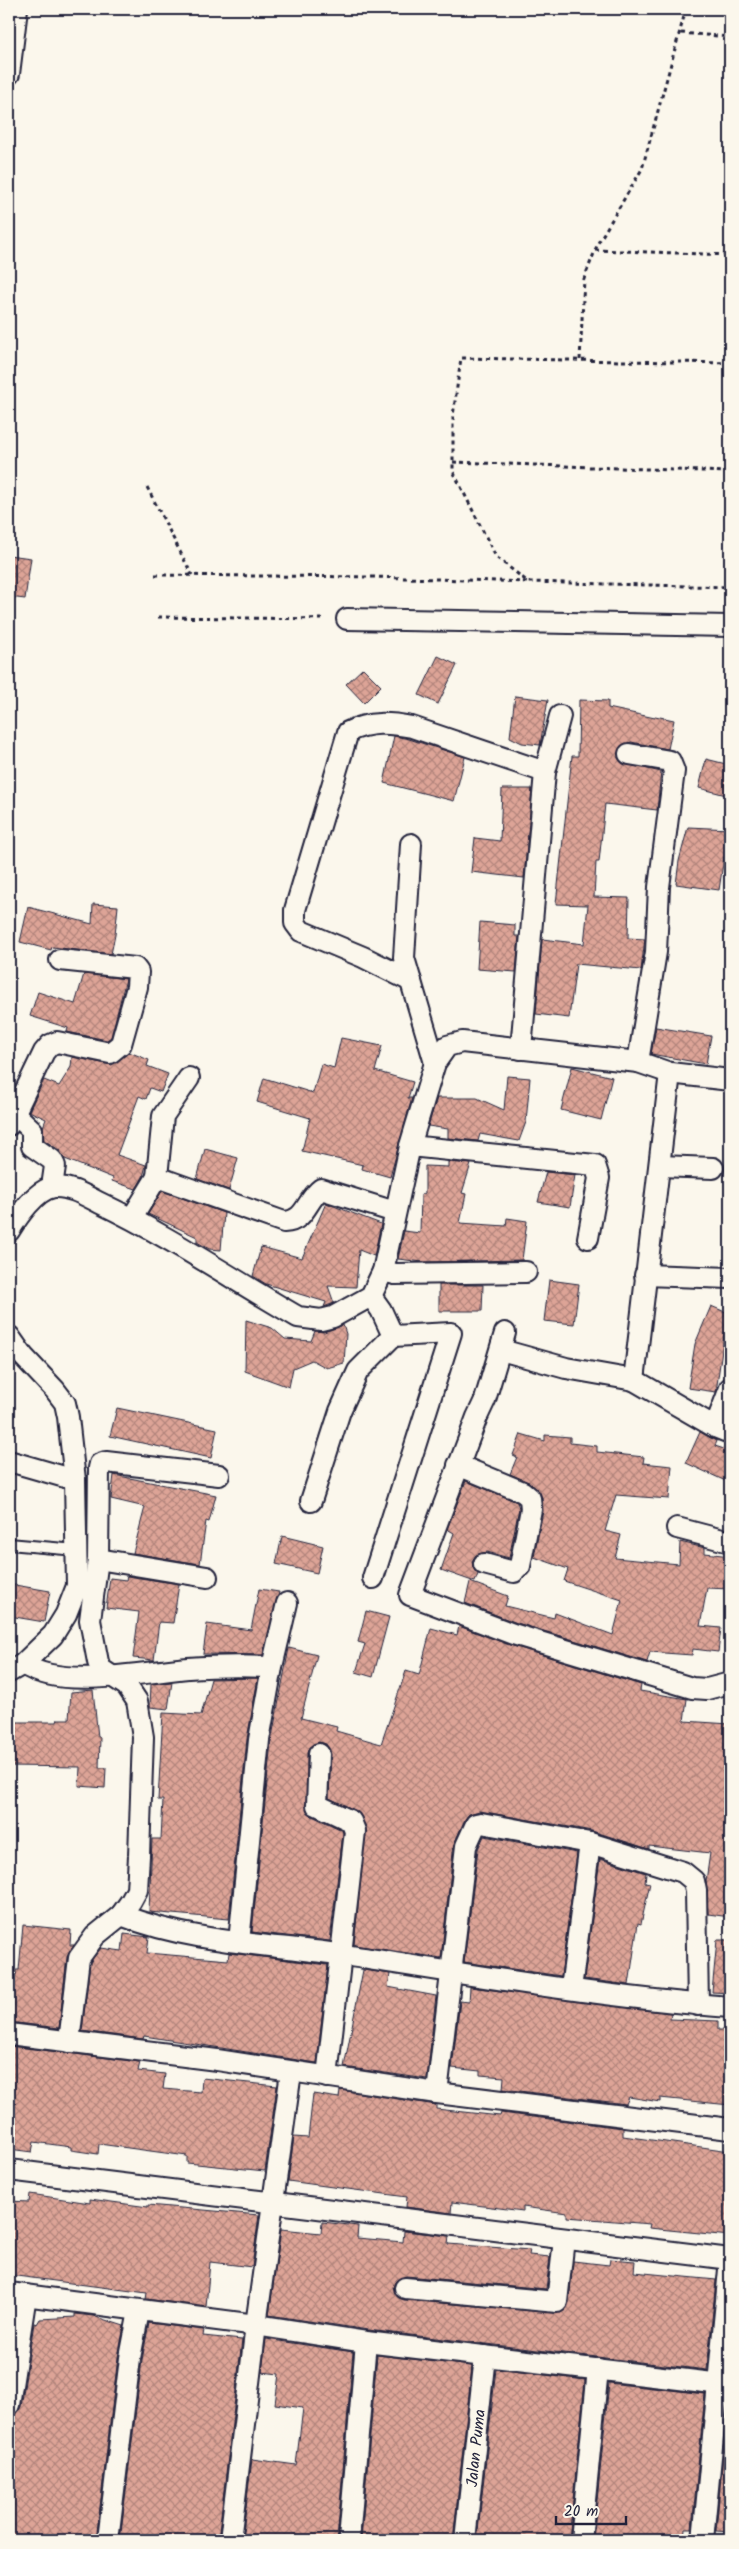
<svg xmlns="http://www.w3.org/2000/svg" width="739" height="2549" font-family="Kalam,sans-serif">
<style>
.building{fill:url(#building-cross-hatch);stroke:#22223b}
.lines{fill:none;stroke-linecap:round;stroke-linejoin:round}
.service-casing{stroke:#22223b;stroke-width:14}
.minor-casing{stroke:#22223b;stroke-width:24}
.path{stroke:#22223b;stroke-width:3;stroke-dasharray:4 4;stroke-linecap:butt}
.service{stroke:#fbf7ec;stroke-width:10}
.minor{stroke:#fbf7ec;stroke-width:20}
.labels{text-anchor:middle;stroke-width:4.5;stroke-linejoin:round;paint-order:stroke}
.street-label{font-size:16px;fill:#22223b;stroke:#fbf7ec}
</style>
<defs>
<pattern id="building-cross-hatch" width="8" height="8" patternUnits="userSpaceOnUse" patternTransform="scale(1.25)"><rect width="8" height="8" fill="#dda497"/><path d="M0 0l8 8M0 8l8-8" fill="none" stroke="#b3857c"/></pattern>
</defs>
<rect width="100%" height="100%" fill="#fbf7ec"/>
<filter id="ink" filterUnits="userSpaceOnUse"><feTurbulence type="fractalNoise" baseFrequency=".02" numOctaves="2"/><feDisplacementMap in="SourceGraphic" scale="10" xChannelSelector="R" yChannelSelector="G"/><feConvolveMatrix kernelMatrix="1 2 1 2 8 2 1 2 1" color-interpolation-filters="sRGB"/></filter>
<g filter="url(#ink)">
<g class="building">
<polygon points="9,555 31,558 25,599 9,597"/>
<polygon points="438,656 457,665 438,704 419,695"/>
<polygon points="363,668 381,686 364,703 346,684"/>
<polygon points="515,696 548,700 540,745 522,743 510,737"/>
<polygon points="579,700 608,701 608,708 655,718 655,716 674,720 668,749 631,742 620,747 618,758 622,763 661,772 657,810 605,804 599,862 596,862 594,897 629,898 628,938 645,939 641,970 576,964 569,1018 536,1014 542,939 584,944 588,905 556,904 572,756 578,756"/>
<polygon points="394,736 409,739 465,757 454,801 384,783"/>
<polygon points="706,759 730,765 730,796 699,788"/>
<polygon points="502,789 532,789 524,878 471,872 475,838 500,841"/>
<polygon points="688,827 730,829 730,858 724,857 719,890 676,884 679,861"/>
<polygon points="93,904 118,906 115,935 111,954 52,947 51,950 20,942 28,907 92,924"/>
<polygon points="480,922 515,925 515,936 519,936 516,972 477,969"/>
<polygon points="84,974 126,979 111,1037 107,1040 67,1032 68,1028 30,1016 38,992 75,1004"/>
<polygon points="656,1027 711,1036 706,1064 651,1054"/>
<polygon points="341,1038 382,1046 375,1071 413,1082 408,1098 412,1098 390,1177 362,1169 363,1165 302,1151 310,1118 257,1102 264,1078 313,1093 321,1064 334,1068"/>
<polygon points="129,1052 149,1060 147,1066 168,1074 161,1092 150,1088 146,1099 139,1096 117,1155 146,1165 143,1177 136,1189 112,1181 113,1178 65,1159 59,1150 44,1140 43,1127 46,1119 29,1111 44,1080 59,1086 71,1067 72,1057 112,1065"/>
<polygon points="572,1067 612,1077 601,1120 561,1110"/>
<polygon points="507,1076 530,1078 526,1122 519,1141 480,1134 478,1141 448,1138 448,1129 428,1126 437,1098 477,1098 504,1110"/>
<polygon points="205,1149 238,1158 229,1190 197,1179"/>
<polygon points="448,1162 471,1164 462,1193 466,1194 460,1223 506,1226 507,1218 527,1221 522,1260 423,1262 398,1259 404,1231 420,1233 421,1195 425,1193 425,1166 448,1167"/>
<polygon points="546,1172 575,1175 570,1207 538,1202"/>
<polygon points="162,1191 224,1213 221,1250 209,1249 197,1242 197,1237 148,1214"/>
<polygon points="326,1203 381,1224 374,1256 359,1250 356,1287 328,1286 334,1303 324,1307 326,1302 266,1284 253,1276 261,1247 302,1258"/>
<polygon points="549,1280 579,1284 574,1324 544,1321"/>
<polygon points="439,1285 483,1285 482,1311 439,1311"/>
<polygon points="711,1306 730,1314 730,1338 724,1335 716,1392 688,1388 695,1344"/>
<polygon points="246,1320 272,1328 285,1339 311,1341 315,1331 324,1332 343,1325 346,1334 344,1363 327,1368 312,1360 293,1368 289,1387 245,1371"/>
<polygon points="117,1408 217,1429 211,1458 110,1436"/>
<polygon points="700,1432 717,1441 715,1446 730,1451 730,1483 686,1463"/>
<polygon points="521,1434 545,1441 545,1435 570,1437 570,1443 597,1446 597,1452 644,1457 643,1463 672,1466 669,1499 616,1495 605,1531 621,1535 615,1558 679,1564 680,1542 705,1548 705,1553 730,1556 730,1589 707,1588 700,1626 721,1628 718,1652 693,1649 692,1655 650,1652 647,1662 517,1623 465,1603 470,1582 508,1596 505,1606 554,1618 555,1613 613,1635 622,1600 564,1581 568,1569 534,1557 543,1511 542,1497 530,1483 510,1474 517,1457 513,1455"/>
<polygon points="114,1475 216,1495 209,1522 206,1521 200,1564 133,1553 145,1507 111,1499"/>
<polygon points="466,1481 517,1502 519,1508 509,1558 487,1552 476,1555 472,1561 473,1568 478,1574 475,1582 441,1570 454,1533 447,1529"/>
<polygon points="282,1536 323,1546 317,1573 276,1564"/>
<polygon points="127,1576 179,1584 173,1623 159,1622 154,1660 133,1658 139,1612 106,1608 110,1578 126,1580"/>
<polygon points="9,1584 50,1591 44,1622 9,1616"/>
<polygon points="259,1589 279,1592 263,1655 203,1654 207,1624 251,1630"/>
<polygon points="366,1611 389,1617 373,1677 356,1672 365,1644 358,1642"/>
<polygon points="459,1626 510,1645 641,1685 640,1691 687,1699 684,1721 730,1724 730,1917 708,1914 706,1881 710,1853 649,1846 649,1849 592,1831 479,1811 469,1814 465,1819 454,1844 441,1958 354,1945 366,1827 357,1811 329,1798 331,1754 326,1744 319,1742 309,1747 307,1753 307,1811 312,1816 342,1830 343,1833 330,1941 252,1932 271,1742 289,1648 317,1655 301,1718 337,1727 336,1731 381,1744 406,1671 419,1675 431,1628 457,1635"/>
<polygon points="258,1678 247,1739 229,1919 149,1912 152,1839 161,1839 163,1800 158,1800 163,1713 201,1715 211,1679"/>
<polygon points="172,1682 168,1709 150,1707 151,1684"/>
<polygon points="93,1690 98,1737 100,1737 99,1768 106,1768 105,1788 79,1786 80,1767 9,1766 9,1722 57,1722 58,1719 69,1719 71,1692"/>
<polygon points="484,1836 577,1853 561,1976 464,1962 478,1849"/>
<polygon points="600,1859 646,1873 645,1882 650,1883 641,1924 638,1923 629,1985 584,1979"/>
<polygon points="23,1925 71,1930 70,1945 74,1945 67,1957 59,2028 9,2022 9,1974 16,1975 16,1970 19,1970"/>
<polygon points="124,1934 149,1937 147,1953 228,1960 229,1953 328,1965 317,2063 144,2036 143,2039 82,2031 90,1962 101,1948 122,1951"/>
<polygon points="717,1940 730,1940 730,1993 712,1992"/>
<polygon points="363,1970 390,1974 388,1987 436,1996 427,2079 344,2067"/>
<polygon points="470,1987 671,2013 670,2019 718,2021 718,2030 730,2030 730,2105 660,2098 660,2102 629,2097 626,2104 503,2089 504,2077 480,2075 480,2071 452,2068 460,2001 469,2002"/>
<polygon points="9,2046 140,2062 138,2071 165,2074 163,2089 201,2092 202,2078 277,2086 265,2171 187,2163 187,2156 99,2144 98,2154 71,2150 71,2147 34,2142 32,2152 9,2149"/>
<polygon points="340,2090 436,2105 436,2109 500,2116 501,2113 623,2128 623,2136 730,2151 730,2236 649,2228 650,2224 567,2217 567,2213 523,2207 523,2211 452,2202 451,2213 406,2207 407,2197 288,2181 294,2137 308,2138 313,2094 339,2098"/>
<polygon points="30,2194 90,2203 90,2199 148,2207 148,2205 259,2215 252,2267 210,2262 206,2307 146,2299 147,2293 9,2275 9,2201 29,2202"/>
<polygon points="322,2222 358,2226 357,2238 403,2242 404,2231 449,2236 448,2244 530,2250 529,2255 550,2257 546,2289 406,2276 396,2281 393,2287 398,2297 404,2300 561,2313 569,2303 573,2261 609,2265 610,2259 635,2261 634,2272 716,2280 707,2370 368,2330 269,2315 281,2229 321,2233"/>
<polygon points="75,2314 93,2316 124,2326 118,2357 96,2540 9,2540 9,2494 15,2415 21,2407 34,2323 37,2324 40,2319 75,2317"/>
<polygon points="149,2323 204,2330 203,2336 242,2340 218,2540 120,2540 142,2360"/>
<polygon points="266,2339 353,2352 337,2540 242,2540 252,2459 296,2465 303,2408 275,2404 279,2374 262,2372"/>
<polygon points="377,2355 472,2366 453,2540 361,2540"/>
<polygon points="496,2369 585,2380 569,2540 477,2540"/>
<polygon points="609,2383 705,2394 692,2528 685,2528 684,2540 593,2540"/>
<polygon points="728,2399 730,2399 730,2532 716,2531"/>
</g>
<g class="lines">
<g class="service-casing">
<polyline id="service" points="9,1544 76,1550"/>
</g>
<g class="minor-casing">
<g id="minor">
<polyline points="9,74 17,9"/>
<polyline points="347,619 730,626"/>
<polyline points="629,754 670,761 674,771 659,887 656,952 638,1062"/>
<polyline points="545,772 560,716"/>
<polyline points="411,844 404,958 435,1063"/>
<path d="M411,981L363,957L301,931L295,923V910L348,732C369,721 390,723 412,727L545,772L521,1049"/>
<polyline points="15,1114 32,1130 32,1146 52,1160 55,1166 52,1187"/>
<polyline points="9,1125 44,1052 50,1045 57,1042 110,1053 121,1044 137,987 138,972 135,968 60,960"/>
<polyline points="410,1146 595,1165 599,1178 588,1238"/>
<polyline points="660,1166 713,1168"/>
<polyline points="157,1177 163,1116 189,1078"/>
<path d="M132,1218L157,1177L284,1222C306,1221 306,1200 321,1189L395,1212"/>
<path d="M9,1231C17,1218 36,1189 54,1187C70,1186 86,1196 100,1203C169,1236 232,1279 298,1317L321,1320L333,1317L371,1296L383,1271L410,1146L435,1063L447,1046L462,1042L638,1062L670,1073L730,1080"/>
<polyline points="383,1271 395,1274 526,1272"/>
<polyline points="645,1275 730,1278"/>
<polyline points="371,1296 381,1310 393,1336 451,1333 373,1578"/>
<polyline points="505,1333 485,1400 477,1417 410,1595 513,1634 692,1688 707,1689 730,1683"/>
<polyline points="9,1336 23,1356 55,1390 65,1403 68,1417 75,1480 77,1586 66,1614 53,1635 23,1664 9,1672"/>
<polyline points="501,1350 566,1368 634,1380 670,1073"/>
<polyline points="634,1380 715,1427 730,1433"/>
<polyline points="715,1427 730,1388"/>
<polyline points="9,1461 75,1480"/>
<polyline points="458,1465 523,1492 530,1498 531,1509 520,1566 514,1572 484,1564"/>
<polyline points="311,1501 340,1411 358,1371 393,1336"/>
<polyline points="677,1528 730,1542"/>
<polyline points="98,1559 207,1577"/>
<path d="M23,1664C60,1690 143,1672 188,1668C216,1666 244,1666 272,1667"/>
<polyline points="319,1754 317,1805 351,1821 355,1831 327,2077"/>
<path d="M121,1915C192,1943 269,1944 344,1955C472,1975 601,1997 730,2007"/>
<polyline points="239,1942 259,1740 272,1667 287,1603"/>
<polyline points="571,1989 590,1843"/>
<polyline points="9,2034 217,2060 437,2093 730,2129"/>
<polyline points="69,2042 79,1958 95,1936 121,1915 131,1901 137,1890 139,1856 143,1737 137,1701 127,1686 101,1669 98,1662 90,1620 98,1559 99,1468 100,1464 106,1462 219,1475"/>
<polyline points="437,2093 466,1846 476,1824 481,1823 590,1843 683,1872 694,1881 696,1891 698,2005"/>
<polyline points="9,2170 730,2259"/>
<polyline points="405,2288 557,2302 564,2239"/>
<polyline points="9,2293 256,2325 366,2342 730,2385"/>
<polyline points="9,2405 26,2295"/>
<polyline points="108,2540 130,2358 139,2311"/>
<polyline points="230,2540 256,2325 291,2072"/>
<polyline points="349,2540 366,2342"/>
<polyline points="465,2540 485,2356"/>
<polyline points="581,2540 598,2369"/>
<polyline points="703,2540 730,2259"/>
</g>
</g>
<g class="path">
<polyline points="681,33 730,37"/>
<polyline points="595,250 730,255"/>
<polyline points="580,360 584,279 598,243 642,169 686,9"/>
<polyline points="730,363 461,358 453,416 453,471 496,557 528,582 730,587"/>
<polyline points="453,462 730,472"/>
<polyline points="147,487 192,575"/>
<polyline points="155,575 374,577 527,582"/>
<polyline points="158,617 326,619"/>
</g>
<use href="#service" class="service"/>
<use href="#minor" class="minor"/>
</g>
</g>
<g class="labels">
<g class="street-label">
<text transform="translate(475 2448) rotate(-84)" y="6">Jalan Puma</text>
</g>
</g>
<rect width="739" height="2549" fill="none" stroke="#fbf7ec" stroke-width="30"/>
<rect x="15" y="15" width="709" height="2519" fill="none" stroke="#22223b" stroke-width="2" filter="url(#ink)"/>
<path d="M556 2516v8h70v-8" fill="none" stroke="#22223b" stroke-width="2.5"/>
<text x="564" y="2516" font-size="15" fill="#22223b" stroke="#fbf7ec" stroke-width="4" paint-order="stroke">20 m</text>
</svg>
